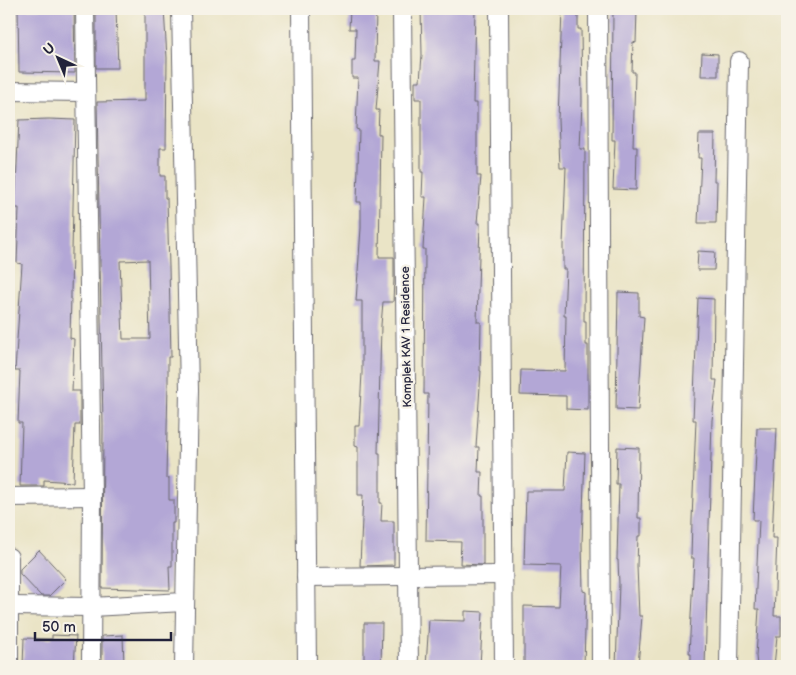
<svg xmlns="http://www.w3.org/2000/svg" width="796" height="675" font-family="'Balsamiq Sans',sans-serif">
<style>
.building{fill:#b3a7d6;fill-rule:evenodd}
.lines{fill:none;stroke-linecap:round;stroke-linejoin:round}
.street-casing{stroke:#68666c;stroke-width:20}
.street{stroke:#fff;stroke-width:18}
.labels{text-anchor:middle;stroke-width:4.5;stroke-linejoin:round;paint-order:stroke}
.street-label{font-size:12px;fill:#22223b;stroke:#f7f3e8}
</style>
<rect width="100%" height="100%" fill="#f7f3e8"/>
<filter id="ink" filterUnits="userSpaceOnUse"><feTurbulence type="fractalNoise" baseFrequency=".02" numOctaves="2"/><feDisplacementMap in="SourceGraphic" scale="10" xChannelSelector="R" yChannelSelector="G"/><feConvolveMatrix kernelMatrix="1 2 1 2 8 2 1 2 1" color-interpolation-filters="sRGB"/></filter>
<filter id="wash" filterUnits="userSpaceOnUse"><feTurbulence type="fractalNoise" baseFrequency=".0096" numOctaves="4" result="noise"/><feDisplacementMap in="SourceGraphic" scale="20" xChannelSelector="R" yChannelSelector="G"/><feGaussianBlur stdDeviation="1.12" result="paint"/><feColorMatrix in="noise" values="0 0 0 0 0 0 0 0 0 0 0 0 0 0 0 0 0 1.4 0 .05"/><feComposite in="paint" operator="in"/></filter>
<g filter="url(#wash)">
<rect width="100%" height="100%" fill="#eae4c6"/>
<g id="blocks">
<g class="building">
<polygon points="18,9 74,9 75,73 19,72"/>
<polygon points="96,9 116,9 118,68 96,68"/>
<path d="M145,9H164L167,58L166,148H160V176H165V198H167L169,267L171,357H168V382L166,478H169V500H174V523H172V566H169L170,590L102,588L103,426L97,102L145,101ZM148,260L150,339H123L120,261Z"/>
<polygon points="350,9 376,9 375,61 380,61 376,110 379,110 378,134 381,134 379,257 394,257 394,279 393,302 383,302 381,325 378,453 380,453 380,503 382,503 381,521 394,521 394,565 360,566 363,495 358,495 358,447 355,446 355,426 359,426 362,373 362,301 356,301 361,228 361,202 357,202 359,130 356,129 358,78 352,78 352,61 355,61 356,29 349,29"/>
<polygon points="421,9 475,9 473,103 477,103 477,176 481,176 477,223 480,223 477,322 481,322 480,371 481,371 476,447 479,447 478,472 482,472 481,496 483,496 483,565 460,564 461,542 426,541 428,394 424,394 425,249 423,249 426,197 422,197 423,172 421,172 421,99 415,99 415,81 420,81 422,55"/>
<polygon points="562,9 578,9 578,29 581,29 582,102 580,149 585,149 584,321 586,321 586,345 588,345 588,410 566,409 566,396 520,395 521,370 565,371 566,316 564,316 566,269 563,269 563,245 566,167 560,167 558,120"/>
<polygon points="613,9 637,9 636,43 633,42 632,72 635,72 633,147 637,147 636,190 613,189 615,140 612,140"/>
<polygon points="702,53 718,54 718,76 701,76"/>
<polygon points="49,119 75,120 70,338 74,339 72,391 80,391 80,425 75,425 73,482 44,480 44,486 20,486 22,423 18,423 20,371 15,371 22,264 17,263 19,208 15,208 19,120"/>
<polygon points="699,134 715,134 714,181 717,181 716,223 698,223 701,158 698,158"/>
<polygon points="698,251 715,252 714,270 697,270"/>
<polygon points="618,292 639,293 639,316 644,317 638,410 616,409"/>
<polygon points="698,298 714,299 713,380 717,380 712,420 705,666 691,666 691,654 689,654 694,558 691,558 692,520 696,420 693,420"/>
<polygon points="757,428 777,428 772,538 777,538 774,616 781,616 781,636 777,636 774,666 757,666 756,656 759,609 755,609 759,520 753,520"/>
<polygon points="617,447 639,448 638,518 641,518 641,536 638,536 637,566 639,616 642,616 638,666 616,666 619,584 618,560 617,560 619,484 616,484"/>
<polygon points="567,452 585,453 582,544 583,591 586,592 584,666 524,666 524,606 559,607 561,566 524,565 526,491 565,491"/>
<polygon points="39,550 66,579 49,596 41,596 20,574 20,569"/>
<polygon points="465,611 483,612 480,666 426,666 429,620 465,621"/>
<polygon points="364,623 382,623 381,666 364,666"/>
<polygon points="52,635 76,636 74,666 23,666 24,638 52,639"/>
<polygon points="123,635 124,666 102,666 102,636"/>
</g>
</g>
</g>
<g filter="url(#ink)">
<use href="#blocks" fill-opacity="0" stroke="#68666c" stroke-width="1"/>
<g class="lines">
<g class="street-casing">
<g id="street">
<polyline points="85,9 92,496 91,666"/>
<polyline points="181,9 189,390 184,666"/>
<polyline points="301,9 307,666"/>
<polyline points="402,9 409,666"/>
<polyline points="499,9 504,666"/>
<polyline points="598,9 601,666"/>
<polyline points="9,91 84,92"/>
<polyline points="9,497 92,496"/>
<polyline points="9,557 9,666"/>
<polyline points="306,577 503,575"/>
<polyline points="9,606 91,607 184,602"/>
<polyline points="729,666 739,61"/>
</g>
</g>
<use href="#street" class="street"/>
</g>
</g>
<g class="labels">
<g class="street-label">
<text transform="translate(406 337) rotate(-91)" y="4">Komplek KAV 1 Residence</text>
</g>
</g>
<rect width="796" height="675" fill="none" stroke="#f7f3e8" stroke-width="30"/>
<g transform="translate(58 58) rotate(316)" stroke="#f7f3e8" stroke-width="4" paint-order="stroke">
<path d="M0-4L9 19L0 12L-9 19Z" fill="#22223b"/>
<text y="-8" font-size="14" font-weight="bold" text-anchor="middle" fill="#22223b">U</text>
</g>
<path d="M35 632v8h136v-8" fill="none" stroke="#22223b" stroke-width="2.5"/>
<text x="42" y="632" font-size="15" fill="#22223b" stroke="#f7f3e8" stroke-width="4" paint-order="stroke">50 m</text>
</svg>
